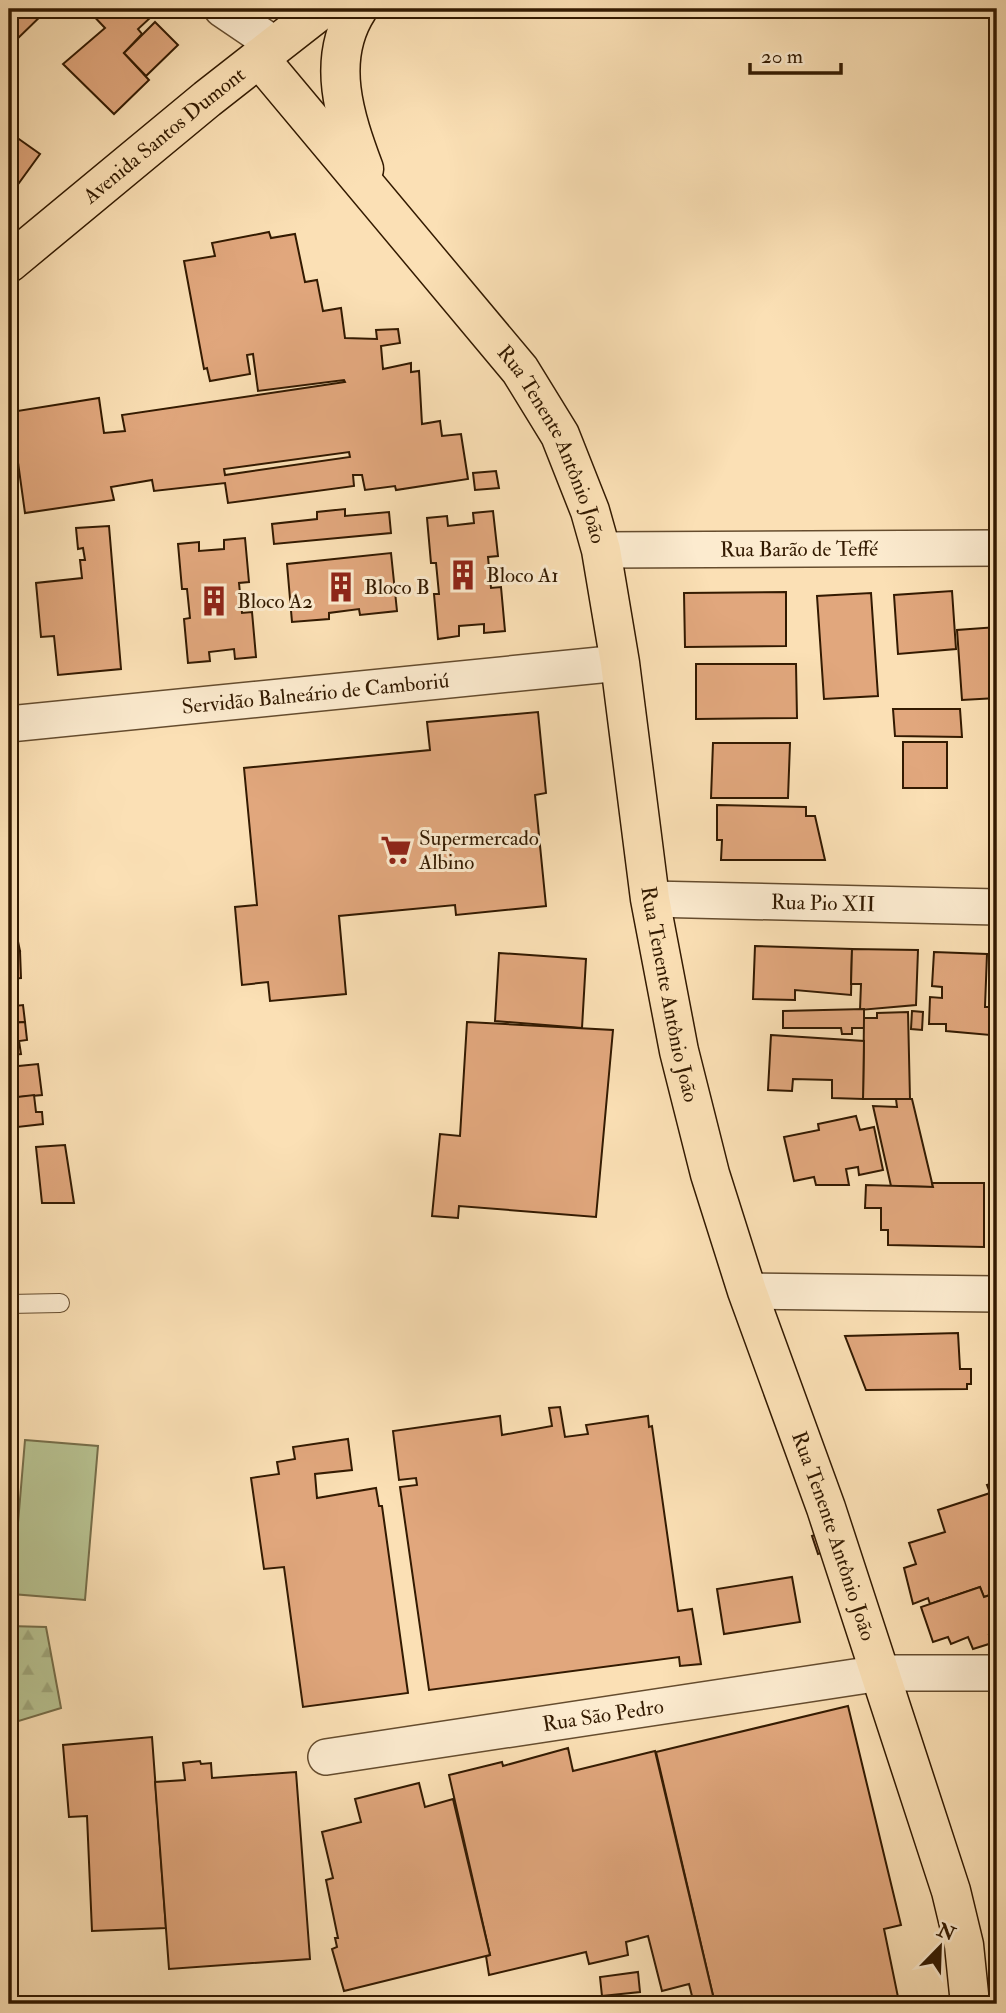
<svg xmlns="http://www.w3.org/2000/svg" width="1006" height="2013" font-family="'IM FELL Double Pica',serif">
<style>
.forest{fill:url(#forest-firs);stroke:#766e4a;stroke-width:2}
.garden{fill:#b8c392;stroke:#766e4a;stroke-width:2}
.building{fill:#e1a77d;stroke:#331a01;stroke-width:2;fill-rule:evenodd}
.lines{fill:none;stroke-linecap:round;stroke-linejoin:round}
.service-casing{stroke:#654c2e;stroke-width:20}
.minor-casing{stroke:#654c2e;stroke-width:38}
.primary-casing{stroke:#331a01;stroke-width:41}
.service{stroke:#fcebcf;stroke-width:18}
.minor{stroke:#fcebcf;stroke-width:35}
.primary{stroke:#fbe0b5;stroke-width:38}
.labels{text-anchor:middle;stroke-width:6;stroke-linejoin:round;paint-order:stroke}
.street-label{font-size:21px;fill:#331a01;stroke:#fcebcf}
.poi-label{font-size:21px;fill:#331a01;stroke:#fcebcf;text-anchor:start}
</style>
<defs>
<pattern id="forest-firs" width="22" height="20" patternUnits="userSpaceOnUse" patternTransform="scale(1.75)"><rect width="22" height="20" fill="#b8c392"/><path d="M5 1l3.5 6h-7zM16 11l3.5 6h-7z" fill="#9fa77c"/></pattern>
</defs>
<rect width="100%" height="100%" fill="#fbe0b5"/>
<filter id="stains"><feTurbulence type="fractalNoise" baseFrequency=".00286" numOctaves="4"/><feColorMatrix values="0 0 0 0 .2 0 0 0 0 .09 0 0 0 0 .02 0 0 0 .5 -.17"/></filter>
<radialGradient id="worn" r=".72"><stop offset=".6" stop-color="#630" stop-opacity="0"/><stop offset="1" stop-color="#630" stop-opacity=".3"/></radialGradient>
<polygon class="forest" points="9,1626 46,1627 61,1708 9,1724"/>
<polygon class="garden" points="25,1440 98,1446 85,1600 12,1594"/>
<g class="building">
<polygon points="9,9 48,9 10,46"/>
<polygon points="87,9 142,9 150,18 138,29 142,34 124,53 149,80 114,114 63,64 105,28"/>
<polygon points="155,22 178,45 146,76 124,53"/>
<polygon points="9,132 40,154 11,194 9,193"/>
<path d="M269,232L271,238L295,234L305,282L317,280L323,311L341,308L345,338L377,339L376,330L398,329L400,343L381,346L383,369L411,363V372L419,371L422,424L440,421L442,436L461,434L468,479L396,490L395,486L365,490L362,475H353L354,486L228,503L225,483L154,491L152,480L111,487L114,500L25,513L11,412L99,398L104,433L125,431L122,415L345,382L344,380L258,391L253,354L247,355L250,374L210,381L207,368L204,369L184,261L215,256L212,243ZM349,452L350,457L225,475L224,469Z"/>
<polygon points="9,435 14,435 18,464 9,465"/>
<polygon points="496,471 499,488 475,490 473,473"/>
<polygon points="345,509 345,516 389,512 391,533 274,544 272,524 317,519 317,512"/>
<polygon points="493,511 498,556 488,557 491,588 501,587 505,631 484,633 484,624 459,626 459,636 438,639 434,594 439,594 436,563 431,563 427,518 447,516 448,526 474,523 473,513"/>
<polygon points="109,526 121,669 58,675 54,636 41,637 36,583 82,578 80,560 85,560 83,548 78,549 76,528"/>
<polygon points="245,538 249,582 239,583 242,613 252,612 256,657 235,659 234,649 209,652 210,661 188,663 184,619 190,618 187,589 182,589 178,544 199,542 199,551 224,549 224,540"/>
<polygon points="391,553 397,611 360,615 359,609 329,613 329,619 292,622 287,564"/>
<polygon points="952,591 956,649 898,654 894,595"/>
<polygon points="786,592 786,646 685,647 684,593"/>
<polygon points="871,593 878,696 824,699 817,596"/>
<polygon points="997,627 997,698 962,700 957,630"/>
<polygon points="696,664 796,664 797,718 696,719"/>
<polygon points="893,709 960,709 962,737 895,736"/>
<polygon points="538,712 546,793 535,795 546,906 456,915 455,905 339,916 346,994 270,1001 268,982 242,985 235,907 257,905 244,768 430,750 427,722"/>
<rect x="903" y="742" width="44" height="46"/>
<polygon points="713,743 790,743 788,798 711,798"/>
<polygon points="717,805 806,807 806,816 815,816 825,860 721,860 722,840 717,840"/>
<polygon points="14,922 20,951 9,952 9,923"/>
<polygon points="755,946 852,949 851,995 795,990 795,1000 753,999"/>
<polygon points="852,949 918,950 916,1005 860,1010 861,984 851,984"/>
<polygon points="20,951 21,978 9,979 9,952"/>
<polygon points="934,952 987,954 985,1007 991,1007 990,1035 946,1031 946,1024 929,1024 930,997 942,998 942,987 932,986"/>
<polygon points="499,953 586,959 582,1028 495,1021"/>
<polygon points="14,992 15,1006 23,1005 25,1022 9,1023 9,993"/>
<polygon points="864,1009 864,1028 852,1028 852,1034 842,1034 841,1028 783,1028 783,1011"/>
<polygon points="912,1011 923,1012 922,1030 911,1029"/>
<polygon points="908,1012 910,1099 863,1099 864,1018 877,1018 877,1013"/>
<polygon points="25,1022 27,1040 19,1041 21,1054 9,1055 9,1023"/>
<polygon points="467,1022 613,1030 596,1217 459,1206 458,1218 432,1216 440,1134 460,1136"/>
<polygon points="771,1035 864,1041 863,1099 832,1098 832,1080 793,1079 792,1091 768,1090"/>
<polygon points="38,1064 42,1095 9,1098 9,1067"/>
<polygon points="34,1095 36,1112 42,1112 43,1124 9,1128 9,1098"/>
<polygon points="896,1099 912,1099 933,1187 891,1186 873,1106 897,1107"/>
<polygon points="856,1116 860,1130 874,1127 883,1170 859,1175 858,1167 846,1169 849,1185 816,1185 814,1177 794,1181 784,1137 819,1130 818,1124"/>
<polygon points="65,1145 74,1203 42,1203 36,1147"/>
<polygon points="932,1183 984,1183 984,1247 888,1245 888,1230 881,1230 881,1208 865,1208 866,1185 933,1187"/>
<polygon points="958,1333 960,1369 971,1369 971,1384 967,1384 967,1389 866,1390 845,1336"/>
<polygon points="560,1407 565,1437 588,1434 586,1425 648,1416 649,1427 652,1426 678,1611 692,1609 701,1664 680,1666 679,1657 429,1690 400,1487 417,1485 416,1478 399,1480 393,1431 500,1416 502,1435 552,1426 549,1408"/>
<polygon points="348,1439 352,1470 315,1474 317,1498 376,1488 379,1506 382,1506 408,1693 303,1707 284,1567 264,1569 251,1478 279,1474 277,1462 295,1459 293,1447"/>
<polygon points="997,1482 997,1613 990,1595 984,1597 980,1587 930,1604 928,1598 913,1604 904,1568 916,1564 909,1543 945,1532 938,1510 990,1493 987,1485"/>
<polygon points="821,1533 827,1551 818,1554 812,1536"/>
<polygon points="792,1577 800,1622 724,1634 717,1589"/>
<polygon points="980,1587 984,1597 990,1595 997,1615 997,1632 989,1635 992,1643 973,1649 968,1637 951,1644 948,1637 933,1642 921,1607"/>
<polygon points="848,1706 901,1925 884,1929 898,1997 872,2004 821,2004 819,1997 789,2004 715,2004 656,1752"/>
<rect x="996" y="1725" width="1" height="36"/>
<polygon points="152,1737 166,1928 92,1931 87,1816 69,1817 63,1745"/>
<polygon points="568,1748 573,1771 655,1751 715,2004 694,2004 689,1984 662,1991 648,1936 626,1942 628,1955 589,1964 586,1952 489,1975 486,1956 490,1955 449,1775 502,1762 503,1766"/>
<polygon points="200,1761 201,1764 211,1763 212,1778 296,1772 310,1959 169,1969 155,1782 185,1780 183,1763"/>
<polygon points="419,1783 425,1807 453,1799 490,1955 344,1991 332,1949 337,1947 335,1938 338,1938 326,1880 333,1878 322,1832 361,1822 355,1799"/>
<polygon points="638,1972 640,1992 602,1996 600,1977"/>
</g>
<g class="lines">
<g class="service-casing">
<polyline id="service" points="9,1304 60,1303"/>
</g>
<g class="minor-casing">
<g id="minor">
<polyline points="222,9 275,45"/>
<path id="s1" d="M601,550L997,548"/>
<path id="s2" d="M9,724L620,663"/>
<path id="s3" d="M650,899L997,907"/>
<polyline points="747,1291 997,1294"/>
<path id="s4" d="M326,1757L881,1673H997"/>
</g>
</g>
<g class="primary-casing">
<g id="primary">
<path d="M358,9C325,60 345,118 364,169"/>
<path id="s5" d="M259,58L520,370L560,435L590,511L601,550L620,663L650,899L679,1051L710,1174L747,1291L826,1508L951,1891L964,1945L970,2004"/>
<path id="s6" d="M9,263L207,99L322,9"/>
</g>
</g>
<use href="#service" class="service"/>
<use href="#minor" class="minor"/>
<use href="#primary" class="primary"/>
</g>
<defs>
<g id="building-bare" transform="scale(2.415)"><path d="M-4-6H4V6H1V3H-1V6H-4ZM-2.5-4.3h1.7v1.8h-1.7ZM.8-4.3h1.7v1.8H.8ZM-2.5-1h1.7V.8h-1.7ZM.8-1h1.7V.8H.8Z" fill="#8f2418" stroke="#fcebcf" stroke-width="2.5" paint-order="stroke"/></g>
<g id="supermarket-bare" transform="scale(2.415)"><path d="M-6-5.5h2.5l.6 2H6L4.5 2H-2.5L-4.4-4H-6ZM-1.5 3.2a1.3 1.3 0 1 0 .1 0ZM3 3.2a1.3 1.3 0 1 0 .1 0Z" fill="#8f2418" stroke="#fcebcf" stroke-width="2.5" paint-order="stroke"/></g>
</defs>
<g fill-rule="evenodd">
<use href="#building-bare" x="463" y="575"/>
<use href="#building-bare" x="341" y="587"/>
<use href="#building-bare" x="214" y="601"/>
<use href="#supermarket-bare" x="396" y="850"/>
</g>
<g class="labels">
<g class="street-label">
<text dy="7" stroke="none"><textPath href="#s6" startOffset="201">Avenida Santos Dumont</textPath></text>
<text dy="7" stroke="none"><textPath href="#s5" startOffset="488">Rua Tenente Antônio João</textPath></text>
<text dy="7" stroke="none"><textPath href="#s1" startOffset="198">Rua Barão de Teffé</textPath></text>
<text dy="7" stroke="none"><textPath href="#s2" startOffset="308">Servidão Balneário de Camboriú</textPath></text>
<text dy="7" stroke="none"><textPath href="#s3" startOffset="173">Rua Pio XII</textPath></text>
<text dy="7" stroke="none"><textPath href="#s5" startOffset="1055">Rua Tenente Antônio João</textPath></text>
<text dy="7" stroke="none"><textPath href="#s5" startOffset="1622">Rua Tenente Antônio João</textPath></text>
<text dy="7" stroke="none"><textPath href="#s4" startOffset="280">Rua São Pedro</textPath></text>
</g>
<g class="poi-label">
<text x="486" y="582">Bloco A1</text>
<text x="364" y="594">Bloco B</text>
<text x="237" y="608">Bloco A2</text>
<text x="419" y="845">Supermercado<tspan x="419" dy="24">Albino</tspan></text>
</g>
</g>
<rect width="1006" height="2013" fill="none" stroke="#fbe0b5" stroke-width="35"/>
<rect x="10" y="10" width="985" height="1992" fill="none" stroke="#331a01" stroke-width="3.5"/>
<rect x="18" y="18" width="971" height="1978" fill="none" stroke="#331a01" stroke-width="2"/>
<g transform="translate(940 1947) rotate(23)" stroke="#fcebcf" stroke-width="5" paint-order="stroke">
<path d="M0-5L12 26L0 18L-12 26Z" fill="#331a01"/>
<text y="-10" font-size="19" font-weight="bold" text-anchor="middle" fill="#331a01">N</text>
</g>
<path d="M750 63v10h91v-10" fill="none" stroke="#331a01" stroke-width="3.5"/>
<text x="761" y="63" font-size="21" fill="#331a01" stroke="#fcebcf" stroke-width="5" paint-order="stroke">20 m</text>
<rect width="100%" height="100%" filter="url(#stains)"/>
<rect width="100%" height="100%" fill="url(#worn)"/>
</svg>
